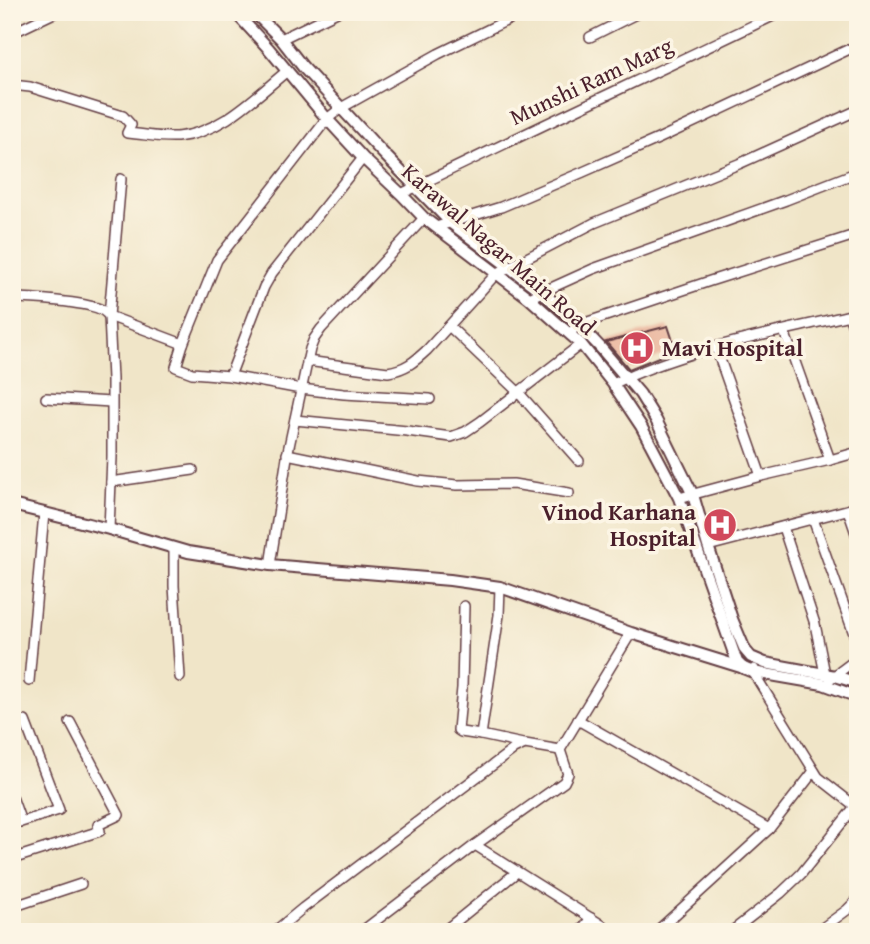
<svg xmlns="http://www.w3.org/2000/svg" width="870" height="944" font-family="'Gentium Book Plus',serif">
<style>
.building{fill:#e9b29a}
.lines{fill:none;stroke-linecap:round;stroke-linejoin:round}
.minor-casing{stroke:#633d43;stroke-width:12}
.tertiary-casing{stroke:#633d43;stroke-width:14}
.minor{stroke:#fff;stroke-width:9}
.tertiary{stroke:#fff;stroke-width:10}
.labels{text-anchor:middle;stroke-width:7;stroke-linejoin:round;paint-order:stroke}
.street-label{font-size:23px;fill:#4a1f2b;stroke:#fcf5e5}
.poi-label{font-size:23px;font-weight:bold;fill:#4a1f2b;stroke:#fcf5e5;text-anchor:start}
</style>
<rect width="100%" height="100%" fill="#fcf5e5"/>
<filter id="ink" filterUnits="userSpaceOnUse"><feTurbulence type="fractalNoise" baseFrequency=".0143" numOctaves="2"/><feDisplacementMap in="SourceGraphic" scale="14" xChannelSelector="R" yChannelSelector="G"/><feConvolveMatrix kernelMatrix="1 2 1 2 8 2 1 2 1" color-interpolation-filters="sRGB"/></filter>
<filter id="wash" filterUnits="userSpaceOnUse"><feTurbulence type="fractalNoise" baseFrequency=".00686" numOctaves="4" result="noise"/><feDisplacementMap in="SourceGraphic" scale="28" xChannelSelector="R" yChannelSelector="G"/><feGaussianBlur stdDeviation="1.57" result="paint"/><feColorMatrix in="noise" values="0 0 0 0 0 0 0 0 0 0 0 0 0 0 0 0 0 1.4 0 .05"/><feComposite in="paint" operator="in"/></filter>
<g filter="url(#wash)">
<rect width="100%" height="100%" fill="#f0e5c8"/>
<g id="blocks">
<g class="building">
<polygon points="668,326 676,350 629,369 606,342"/>
<polygon points="728,514 733,532 723,535 722,530 713,532 709,519"/>
</g>
</g>
</g>
<g filter="url(#ink)">
<use href="#blocks" fill-opacity="0" stroke="#633d43" stroke-width="2"/>
<g class="lines">
<g class="minor-casing">
<g id="minor">
<polyline points="12,33 56,12"/>
<polyline points="590,37 640,12"/>
<polyline points="281,39 337,12"/>
<path d="M12,85L30,87L123,116L131,125L127,133C143,134 161,138 177,137C221,133 254,98 287,71"/>
<polyline points="121,179 109,316 183,344"/>
<path d="M401,194C527,132 655,73 781,12"/>
<polyline points="436,227 501,207 583,172 658,139 858,45"/>
<path d="M12,298C32,298 83,302 100,309C105,311 105,312 109,316L112,379V457L109,529"/>
<polyline points="529,298 593,269 786,200 858,172"/>
<polyline points="849,316 858,340"/>
<polyline points="449,326 518,392 579,461"/>
<polyline points="574,329 579,325 710,281 858,234"/>
<polyline points="784,331 830,460"/>
<polyline points="716,348 761,476"/>
<path d="M307,361L388,372C406,369 414,362 427,350L496,274L594,223L741,163L858,110"/>
<polyline points="230,376 264,287 272,273 363,158"/>
<path d="M613,384C689,347 777,333 858,313"/>
<polyline points="46,398 111,402"/>
<polyline points="430,399 344,394 301,389 230,376 192,373 176,367 183,344 217,260 327,119 341,108 438,54 524,12"/>
<polyline points="295,420 407,431 451,437 465,432 480,422 581,344"/>
<polyline points="287,454 418,481 457,485 513,484 569,493"/>
<polyline points="111,482 193,470"/>
<polyline points="679,498 761,476 830,460 858,452"/>
<polyline points="848,510 858,539"/>
<polyline points="813,519 858,645"/>
<polyline points="783,527 815,624 825,674"/>
<polyline points="708,546 858,507"/>
<polyline points="174,549 174,586 180,677"/>
<polyline points="270,565 288,451 310,349 314,339 321,329 424,218"/>
<polyline points="500,587 499,615 481,735 523,744"/>
<polyline points="464,606 462,688 458,730 461,732 481,735"/>
<polyline points="754,669 753,672 818,777 855,806"/>
<polyline points="830,679 858,658"/>
<polyline points="29,681 44,513"/>
<polyline points="578,720 769,829"/>
<polyline points="12,797 21,822 59,810 25,721"/>
<polyline points="475,845 613,932"/>
<polyline points="12,859 100,831 98,825 119,815 70,722"/>
<polyline points="12,907 81,884"/>
<polyline points="274,932 303,908 514,749 525,744 560,750"/>
<polyline points="361,932 475,845 564,782 568,774 560,750 631,633"/>
<polyline points="443,932 517,872"/>
<polyline points="580,932 591,918"/>
<polyline points="656,932 769,829 814,771"/>
<polyline points="731,932 781,893 801,874 857,804"/>
<polyline points="817,932 847,910 858,899"/>
</g>
</g>
<g class="tertiary-casing">
<g id="tertiary">
<polyline points="235,12 269,49 327,119 363,158 401,194 424,218 529,298 565,330 581,344 613,384 641,426 679,498 737,662 743,668 753,672 823,684 858,697"/>
<polyline points="254,12 281,39 303,67 380,150 451,223 542,292 579,325 600,347 640,394 656,420 693,495 708,546 732,619 745,650 751,657 765,663 835,676 858,683"/>
<polyline points="12,505 109,529 188,552 270,565 450,580 500,587 631,633 744,668"/>
</g>
</g>
<use href="#minor" class="minor"/>
<use href="#tertiary" class="tertiary"/>
</g>
</g>
<defs>
<g id="hospital-disc" transform="scale(1.75)"><circle r="9.5" fill="#d1495b" stroke="#fcf5e5"/><path d="M-5-5h3v3.5h4V-5h3V5h-3V1.5h-4V5h-3Z" fill="#fff"/></g>
</defs>
<g fill-rule="evenodd">
<use href="#hospital-disc" x="637" y="348"/>
<use href="#hospital-disc" x="720" y="525"/>
</g>
<g class="labels">
<g class="street-label">
<text transform="translate(591 81) rotate(-25)" y="8">Munshi Ram Marg</text>
<text transform="translate(499 249) rotate(41)" y="8">Karawal Nagar Main Road</text>
</g>
<g class="poi-label">
<text x="662" y="356">Mavi Hospital</text>
<text x="696" y="520" text-anchor="end">Vinod Karhana<tspan x="696" dy="26">Hospital</tspan></text>
</g>
</g>
<rect width="870" height="944" fill="none" stroke="#fcf5e5" stroke-width="42"/>
</svg>
